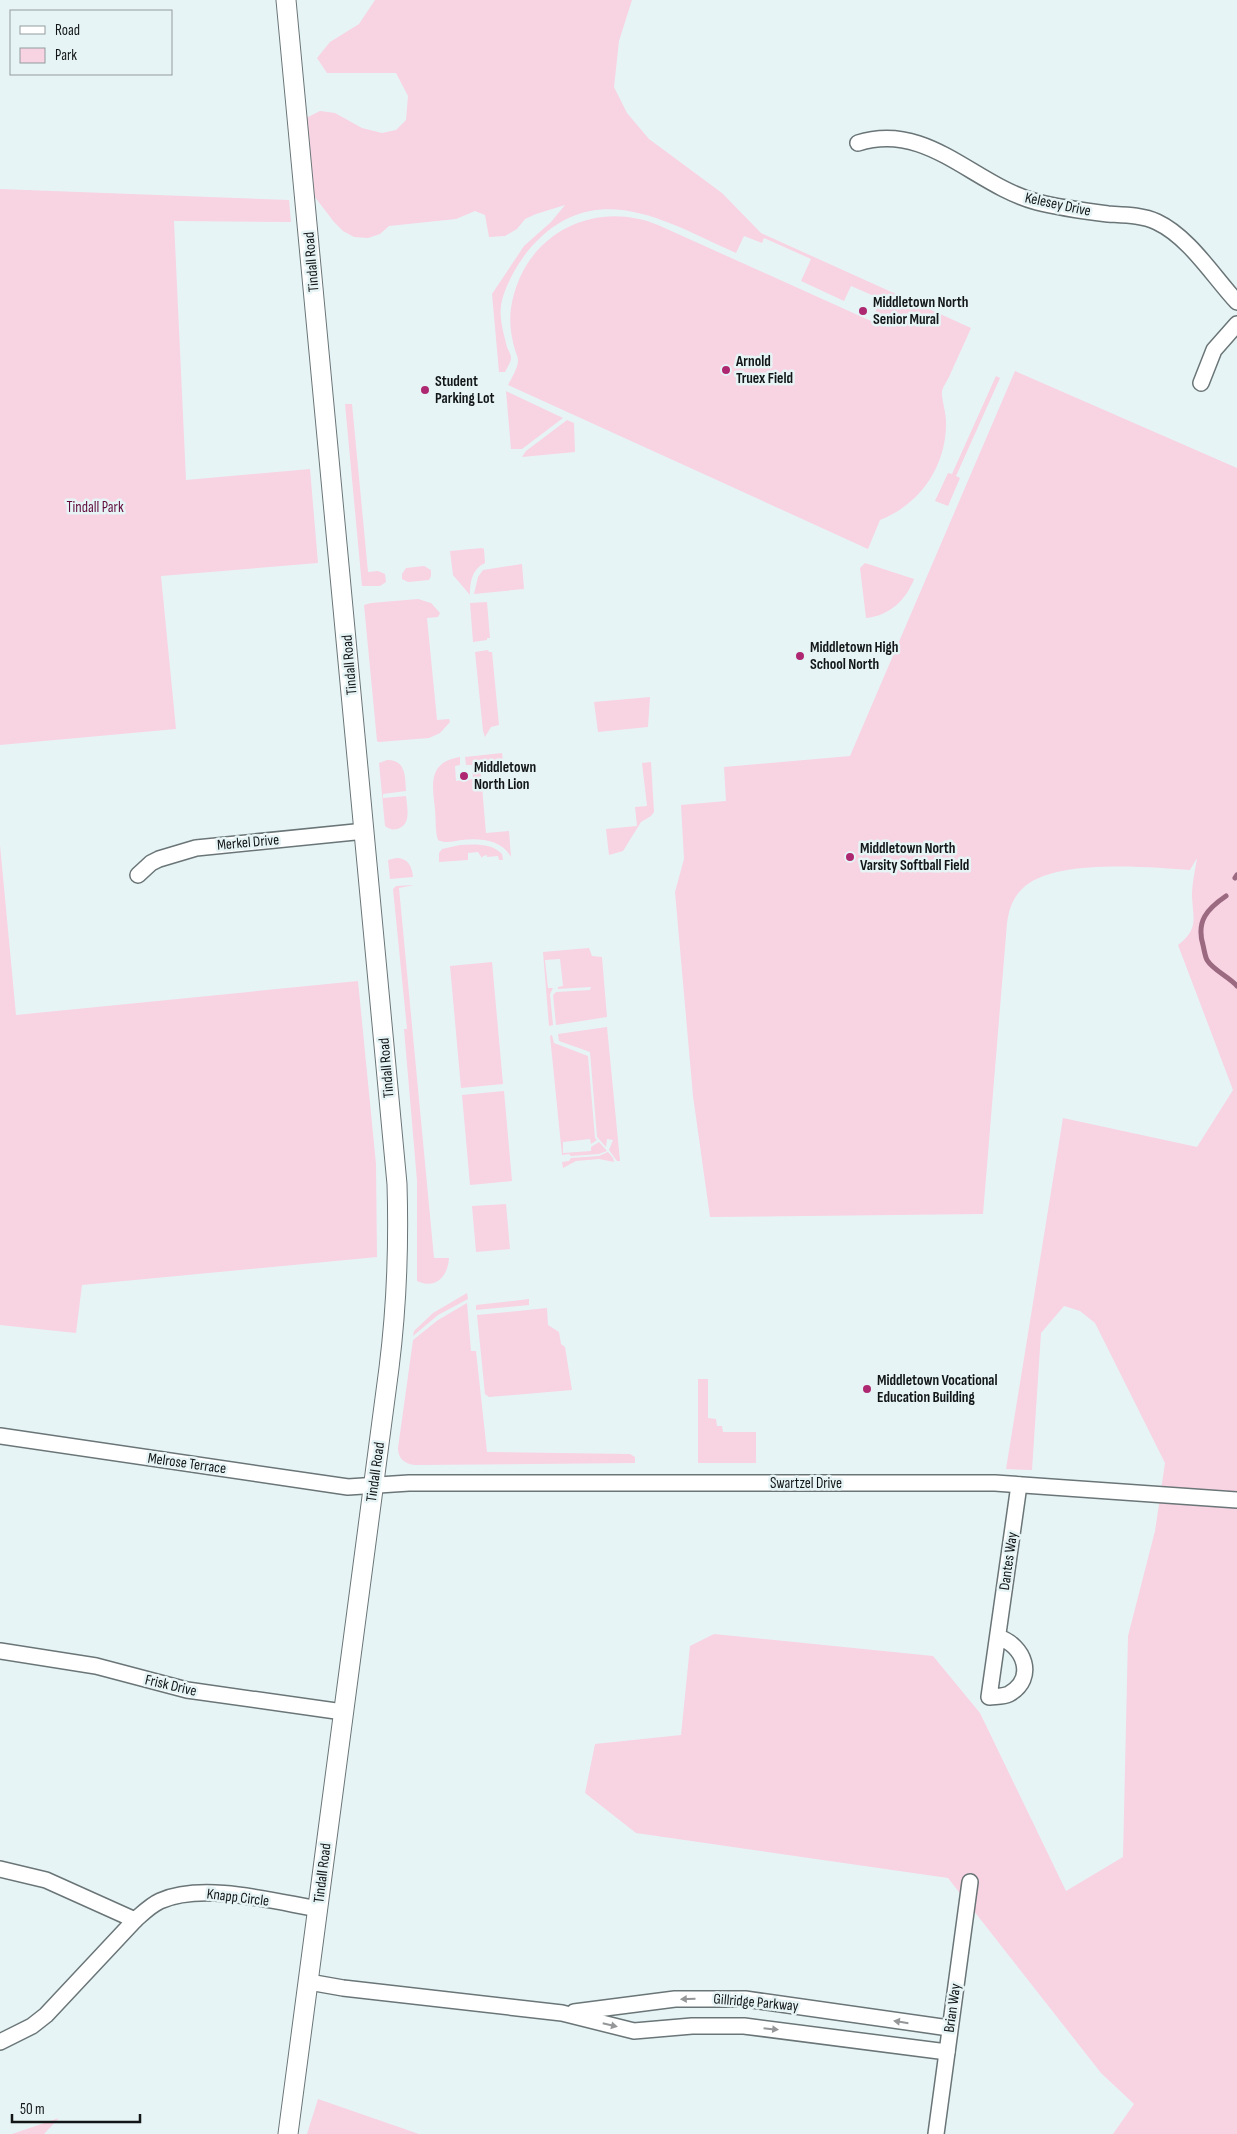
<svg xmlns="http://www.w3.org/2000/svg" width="1237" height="2134" font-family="'Sofia Sans Condensed',sans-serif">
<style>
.green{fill:#f8d3e2}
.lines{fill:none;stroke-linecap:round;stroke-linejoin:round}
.stream{stroke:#9b6980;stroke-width:5}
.minor-casing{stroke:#6a7577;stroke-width:18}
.tertiary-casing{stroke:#6a7577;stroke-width:21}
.minor{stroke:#fff;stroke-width:15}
.tertiary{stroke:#fff;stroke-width:19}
.oneway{fill:#949697}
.poi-dot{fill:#ad2871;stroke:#e7f4f6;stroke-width:2}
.labels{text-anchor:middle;stroke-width:5;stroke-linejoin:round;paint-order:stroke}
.street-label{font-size:15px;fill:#121617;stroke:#e7f4f6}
.poi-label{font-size:15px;font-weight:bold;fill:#121617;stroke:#e7f4f6;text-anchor:start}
.park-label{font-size:15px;fill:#620c3d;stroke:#e7f4f6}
</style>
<rect width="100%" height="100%" fill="#e7f4f6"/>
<g class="green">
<path d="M375,0H632L619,41L614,87L627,113L649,139L722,193L761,233L971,328C964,344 956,361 949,377C947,381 943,387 942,391C941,398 946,412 946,421C947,465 921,504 880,520L868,549L508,385C511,379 518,368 518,361C518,357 516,353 515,350C511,336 509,322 511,308C522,236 592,198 658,225L871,321L881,299L851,286L844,301L801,281L811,259L764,238L762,243L744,236L736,253C667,222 596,176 532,246C520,259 503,288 501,306C499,318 504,335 507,347C508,350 511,354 511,358C511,362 507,368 505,372H499L492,294L524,246L551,222L565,205L536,214L525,219L517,229L505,236L489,237L485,215L475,211L456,219L389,226L380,234L368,238L354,237L343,231L334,222L311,192L304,119L320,111L335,113L362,128L382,133L396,130L406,120L408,96L396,73H327L317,58L330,42L359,24Z"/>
<polygon points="0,189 289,200 291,222 174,221 186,480 310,469 318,563 161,576 176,729 0,745"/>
<path d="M1015,371L1237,468V2134H1113L1134,2104L1101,2073L948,1878L636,1833L585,1793L595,1744L681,1735L690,1646L714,1634L933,1656L980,1713L1066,1891L1123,1857L1128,1636L1155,1531L1165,1463L1095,1323L1080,1311L1064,1306L1041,1333L1032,1470L1006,1469L1063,1118L1197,1147L1233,1090L1178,945C1199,929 1193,919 1192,896C1192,883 1195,871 1197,858L1190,870C1150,867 1051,858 1022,889C1012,899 1009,910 1007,923L983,1214L710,1217L693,1096L675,892L684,859L681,805L726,801L724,767L850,756Z"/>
<polygon points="996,376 1000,378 956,476 960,478 948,506 935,501 948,473 952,474"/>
<polygon points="506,391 563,418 522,449 511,449"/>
<polygon points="345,404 352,404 368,572 378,571 385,574 386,582 380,586 362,586"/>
<polygon points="567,420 574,423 575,452 522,457 526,451"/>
<path d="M482,548L484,549L485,563C472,569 470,582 470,595L453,575L450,551Z"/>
<path d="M865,563L914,579C906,600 889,616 866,618L860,568Z"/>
<polygon points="522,564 524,589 474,594 478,577 483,570"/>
<polygon points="424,566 431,570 431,576 429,580 408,582 402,579 402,574 406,568"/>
<polygon points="418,599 431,603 440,613 438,617 427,618 437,720 449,719 450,722 440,733 429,738 379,742 377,741 364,605 371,603"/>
<polygon points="487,602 490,638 487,638 487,640 473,642 470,603"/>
<polygon points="488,650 489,652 492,652 499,725 491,727 485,737 483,731 475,652"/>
<polygon points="650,697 648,727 598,732 594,702"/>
<path d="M502,753L503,761L480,764L486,833L509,831L511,857C502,840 480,838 462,840C454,841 446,844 438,840C435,831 436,819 435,809C432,784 428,762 460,757V765L455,766L456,781L473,779L472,765H466L465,757Z"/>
<path d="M387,760C406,760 405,776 406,791L383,794V798L406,796C407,807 412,825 397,829C392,830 389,829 385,826L379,763Z"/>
<polygon points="651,762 654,812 651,816 641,822 623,851 609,855 606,829 637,826 635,807 647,806 642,763"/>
<polygon points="0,845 16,1015 358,981 376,1164 377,1257 82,1285 76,1333 0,1325"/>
<path d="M460,845C474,844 492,843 502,854L503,860H499L498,856L487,857V855L483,856L482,858L478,852L468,853V860L439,862V853L442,849Z"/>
<path d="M396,858C408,858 412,866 413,877L390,879L388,860Z"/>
<path d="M414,885L399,888L434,1258H449C448,1276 436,1290 417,1281V1181L404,1029H407L393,889L396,886Z"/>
<polygon points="589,948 592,956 602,957 607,1017 556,1025 553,995 556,992 590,990 591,987 558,989 558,987 563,986 560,959 545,960 548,988 553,988 550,994 553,1025 549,1026 543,952"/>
<polygon points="492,962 503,1084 461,1088 450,966"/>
<polygon points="607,1027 620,1161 617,1161 609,1150 613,1140 607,1139 606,1147 597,1137 590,1052 559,1041 558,1034"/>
<polygon points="552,1035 554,1043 588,1056 595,1138 597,1140 591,1144 590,1139 563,1142 563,1153 591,1151 591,1147 599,1142 607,1151 599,1154 571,1156 569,1154 562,1155 550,1036"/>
<polygon points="504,1091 512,1181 470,1185 462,1095"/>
<polygon points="608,1152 613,1158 614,1162 599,1159 576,1161 563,1168 562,1162 569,1161 571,1158 599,1156"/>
<polygon points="506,1204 510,1249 476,1252 472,1206"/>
<polygon points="467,1293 468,1299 438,1315 413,1336 414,1331 433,1313"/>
<polygon points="529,1299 529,1305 476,1310 476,1305"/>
<path d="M467,1303L471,1351H476L487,1452L630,1454L635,1457V1463L415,1465C405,1464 398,1459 398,1448L413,1340L438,1320Z"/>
<polygon points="547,1308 548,1325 559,1332 561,1344 565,1347 572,1390 489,1397 485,1394 477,1315"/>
<polygon points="698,1379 708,1379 708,1418 716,1419 717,1426 722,1426 723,1432 756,1432 756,1463 698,1463"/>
<polygon points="318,2099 419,2134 307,2134"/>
<polygon points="59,2118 44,2134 12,2134"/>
</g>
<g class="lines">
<g class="stream">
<polyline points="1235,878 1237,875"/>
<path d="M1226,896C1207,909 1196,921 1203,945C1204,949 1205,956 1207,960C1213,970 1229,977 1237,986"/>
</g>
<g class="minor-casing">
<g id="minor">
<path d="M858,143C928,121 973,185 1037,202C1060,208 1084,211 1108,214C1124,215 1142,215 1157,222C1189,237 1213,276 1237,302"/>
<polyline points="1201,383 1214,350 1237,324"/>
<polyline points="138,875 151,863 159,859 196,848 365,831"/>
<polyline points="0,1436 348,1487 409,1483 995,1483 1237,1500"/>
<path d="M998,1637C1024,1645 1037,1678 1009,1694C1003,1697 995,1696 989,1697L1019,1485"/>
<polyline points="0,1651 96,1666 187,1690 343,1712"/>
<polyline points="0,1869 46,1880 135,1920 46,2015 32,2026 0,2042"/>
<path d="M135,1920C143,1913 151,1905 160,1901C203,1882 272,1901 318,1909"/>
<polyline points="309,1982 343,1988 562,2013 634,2031 692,2026 744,2026 947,2052"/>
<polyline points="574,2012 675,1999 745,1999 949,2028"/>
<polyline points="936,2134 970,1882"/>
</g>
</g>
<g class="tertiary-casing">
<path id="tertiary" d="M286,0L397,1184C399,1249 397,1304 389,1368L288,2134"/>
</g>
<use href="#minor" class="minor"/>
<use href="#tertiary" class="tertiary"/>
</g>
<defs><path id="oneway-solid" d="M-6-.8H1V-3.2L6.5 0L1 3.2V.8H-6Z" transform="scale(1.25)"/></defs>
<g class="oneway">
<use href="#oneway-solid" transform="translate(688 1999) rotate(178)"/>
<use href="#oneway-solid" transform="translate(901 2022) rotate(-171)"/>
<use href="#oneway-solid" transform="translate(610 2025) rotate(13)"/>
<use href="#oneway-solid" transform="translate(771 2029) rotate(6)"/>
</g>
<g class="poi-dot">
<circle cx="863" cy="311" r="5"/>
<circle cx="726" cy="370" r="5"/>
<circle cx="425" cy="390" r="5"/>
<circle cx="800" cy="656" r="5"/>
<circle cx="464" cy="776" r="5"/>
<circle cx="850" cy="857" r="5"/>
<circle cx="867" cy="1389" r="5"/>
</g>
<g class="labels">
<g class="street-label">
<text transform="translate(1058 204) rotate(12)" y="5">Kelesey Drive</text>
<text transform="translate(311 262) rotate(-95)" y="5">Tindall Road</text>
<text transform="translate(349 665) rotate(-95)" y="5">Tindall Road</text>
<text transform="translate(248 842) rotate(-5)" y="5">Merkel Drive</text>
<text transform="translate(386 1068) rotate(-95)" y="5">Tindall Road</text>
<text transform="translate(187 1463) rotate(8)" y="5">Melrose Terrace</text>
<text transform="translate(375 1472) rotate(-82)" y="5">Tindall Road</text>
<text x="806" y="1488">Swartzel Drive</text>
<text transform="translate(1008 1561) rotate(-82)" y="5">Dantes Way</text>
<text transform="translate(171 1685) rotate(13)" y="5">Frisk Drive</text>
<text transform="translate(322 1873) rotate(-83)" y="5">Tindall Road</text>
<text transform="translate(238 1897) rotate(7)" y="5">Knapp Circle</text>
<text transform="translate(756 2002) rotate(5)" y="5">Gillridge Parkway</text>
<text transform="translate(952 2008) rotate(-82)" y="5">Brian Way</text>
</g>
<g class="poi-label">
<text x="873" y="307">Middletown North<tspan x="873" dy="17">Senior Mural</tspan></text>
<text x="736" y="366">Arnold<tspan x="736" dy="17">Truex Field</tspan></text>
<text x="435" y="386">Student<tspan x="435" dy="17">Parking Lot</tspan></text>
<text x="810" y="652">Middletown High<tspan x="810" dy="17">School North</tspan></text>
<text x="474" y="772">Middletown<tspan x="474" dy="17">North Lion</tspan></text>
<text x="860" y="853">Middletown North<tspan x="860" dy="17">Varsity Softball Field</tspan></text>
<text x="877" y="1385">Middletown Vocational<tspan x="877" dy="17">Education Building</tspan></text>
</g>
<g class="park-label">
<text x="95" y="512">Tindall Park</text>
</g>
</g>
<rect x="10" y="10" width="162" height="65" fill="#e7f4f6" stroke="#929b9d"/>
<rect x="20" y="26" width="25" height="8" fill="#ffffff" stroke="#929b9d"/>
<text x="55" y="35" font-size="15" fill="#121617">Road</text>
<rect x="20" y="48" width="25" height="15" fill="#f8d3e2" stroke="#929b9d"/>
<text x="55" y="60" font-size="15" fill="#121617">Park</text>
<path d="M12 2114v8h128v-8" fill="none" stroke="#121617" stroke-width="2.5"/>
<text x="20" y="2114" font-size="15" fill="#121617" stroke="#e7f4f6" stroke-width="4" paint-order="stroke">50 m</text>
</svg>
